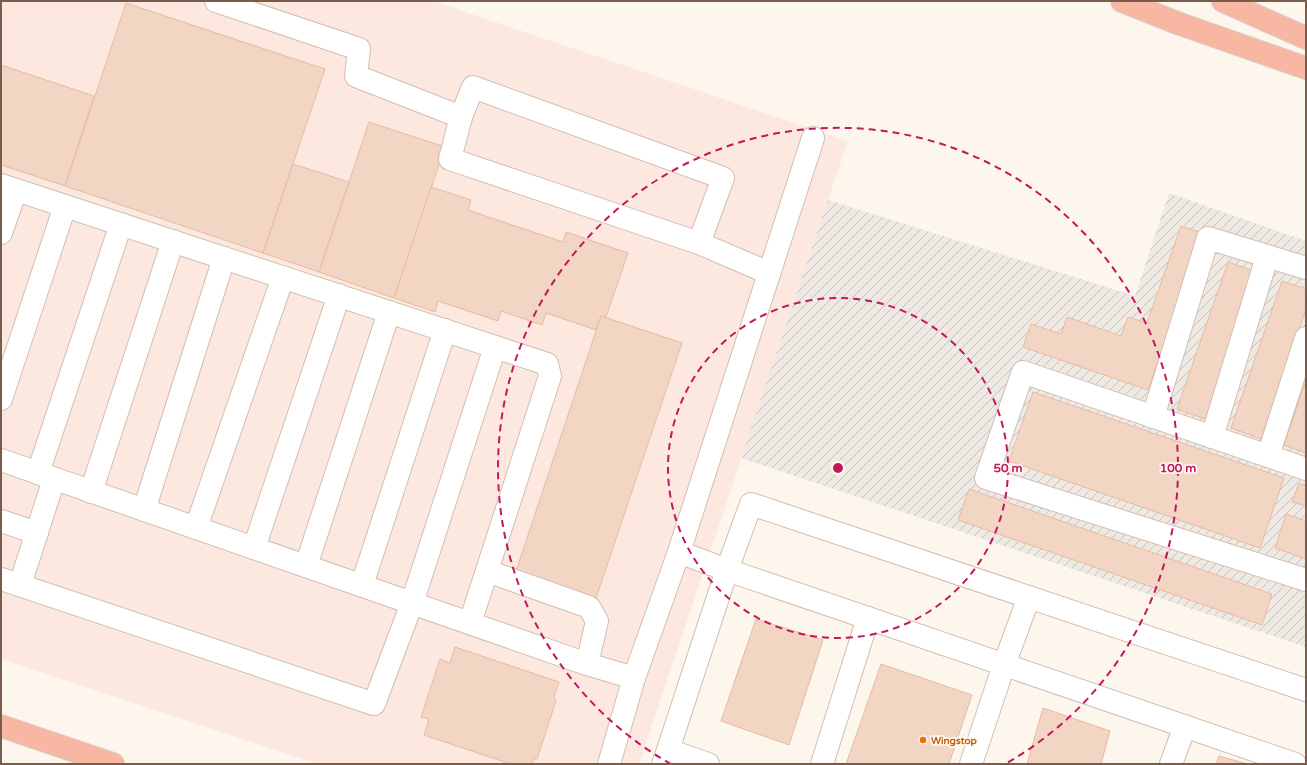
<svg xmlns="http://www.w3.org/2000/svg" width="1307" height="765" font-family="'Varela Round',sans-serif">
<style>
.commercial{fill:#fde8e0}
.industrial{fill:url(#industrial-furrows)}
.building{fill:#f3d5c3;stroke:#e6bba3}
.lines{fill:none;stroke-linecap:round;stroke-linejoin:round}
.minor-casing{stroke:#d1beb0;stroke-width:24}
.highway-casing{stroke:#dad1cd;stroke-width:24}
.minor{stroke:#fff;stroke-width:22}
.highway{stroke:#f7b7a3;stroke-width:22}
.ring{fill:none;stroke:#c2185b;stroke-width:2;stroke-dasharray:7 5}
.food-dot{fill:#e8710a;stroke:#fffaf3;stroke-width:1.5}
.labels{text-anchor:middle;stroke-width:3.5;stroke-linejoin:round;paint-order:stroke}
.food-label{font-size:10px;font-weight:bold;fill:#c56008;stroke:#fffaf3;text-anchor:start}
.centre{fill:#c2185b;stroke:#fffaf3;stroke-width:2}
.ring-label{font-size:12px;text-anchor:middle;font-weight:bold;fill:#c2185b;stroke:#fffaf3;stroke-width:3.5;stroke-linejoin:round;paint-order:stroke}
</style>
<defs>
<pattern id="industrial-furrows" width="10" height="10" patternUnits="userSpaceOnUse"><rect width="10" height="10" fill="#efe9e4"/><path d="M-1 1l2-2M0 10L10 0M9 11l2-2" fill="none" stroke="#c7c0bb"/></pattern>
</defs>
<rect width="100%" height="100%" fill="#fdf6ec"/>
<polygon class="commercial" points="1,1 433,1 848,141 639,764 318,764 1,659"/>
<polygon class="industrial" points="1169,193 1306,241 1306,647 741,458 828,200 1135,296"/>
<g class="building">
<polygon points="126,3 325,69 263,253 65,186"/>
<polygon points="1,65 94,96 65,186 1,165"/>
<polygon points="369,122 445,147 394,298 319,272"/>
<polygon points="293,164 349,182 319,272 263,253"/>
<polygon points="431,187 471,200 468,210 563,242 566,232 628,253 606,317 601,316 596,330 546,313 542,325 501,311 498,321 438,301 435,312 394,298"/>
<polygon points="1181,226 1202,233 1148,390 1023,347 1031,324 1061,334 1067,317 1121,336 1128,317 1147,323"/>
<polygon points="1228,262 1260,273 1208,420 1177,409"/>
<polygon points="1282,281 1306,289 1306,309 1261,439 1231,428"/>
<polygon points="601,316 682,343 596,598 516,571"/>
<polygon points="1306,380 1306,453 1284,445"/>
<polygon points="1033,392 1284,478 1260,548 1009,461"/>
<polygon points="1299,483 1306,486 1306,506 1292,502"/>
<polygon points="969,489 1272,594 1262,625 958,520"/>
<polygon points="1286,514 1306,521 1306,559 1275,548"/>
<polygon points="756,619 823,640 789,745 721,721"/>
<polygon points="455,647 559,682 554,697 556,701 537,759 533,759 532,764 510,764 424,735 429,719 421,717 440,659 450,663"/>
<polygon points="881,664 972,695 949,764 846,764"/>
<polygon points="1043,708 1110,731 1101,764 1027,764"/>
<polygon points="1219,756 1248,764 1216,764"/>
</g>
<g class="lines">
<g class="minor-casing">
<g id="minor">
<polyline points="216,1 359,49 356,76 461,117 450,159 699,243 769,273"/>
<polyline points="461,117 473,87 723,178 699,243"/>
<polyline points="1,185 547,364 550,376 470,623"/>
<polyline points="1,233 16,190"/>
<polyline points="1,399 65,206"/>
<polyline points="1153,417 1208,238 1306,268"/>
<polyline points="1212,437 1267,257"/>
<polyline points="1268,456 1306,338"/>
<polyline points="1,460 587,664 634,678"/>
<polyline points="1306,469 1023,372 986,478 1306,580"/>
<polyline points="38,473 121,224"/>
<polyline points="91,492 173,241"/>
<polyline points="144,510 224,258"/>
<polyline points="1,521 37,533"/>
<polyline points="196,528 283,277"/>
<polyline points="254,548 339,295"/>
<polyline points="679,552 727,570 1295,764"/>
<polyline points="306,566 389,312"/>
<polyline points="487,571 589,607 597,621 587,664"/>
<polyline points="1,579 374,704 412,603 495,347"/>
<polyline points="20,585 54,479"/>
<polyline points="362,585 445,330"/>
<polyline points="668,750 727,570 751,504 1306,690"/>
<polyline points="609,764 634,678 679,552 813,138"/>
<polyline points="663,764 668,750 708,764"/>
<polyline points="822,764 868,618"/>
<polyline points="971,764 1004,665 1029,597"/>
<polyline points="1171,764 1185,726"/>
</g>
</g>
<g class="highway-casing">
<g id="highway">
<polyline points="1122,1 1180,24 1306,68"/>
<polyline points="1223,1 1306,38"/>
<polyline points="1,726 113,764"/>
</g>
</g>
<use href="#minor" class="minor"/>
<use href="#highway" class="highway"/>
</g>
<g class="ring">
<circle cx="838" cy="468" r="170"/>
<path d="M671 764A340 340 0 1 1 1005 764"/>
</g>
<circle class="food-dot" cx="923" cy="740" r="4"/>
<g class="labels">
<g class="food-label">
<text x="931" y="744">Wingstop</text>
</g>
</g>
<circle cx="838" cy="468" r="6" class="centre"/>
<g class="ring-label">
<text x="1008" y="472">50 m</text>
<text x="1178" y="472">100 m</text>
</g>
<rect width="1307" height="765" fill="none" stroke="#7a5c4d" stroke-width="4"/>
</svg>
